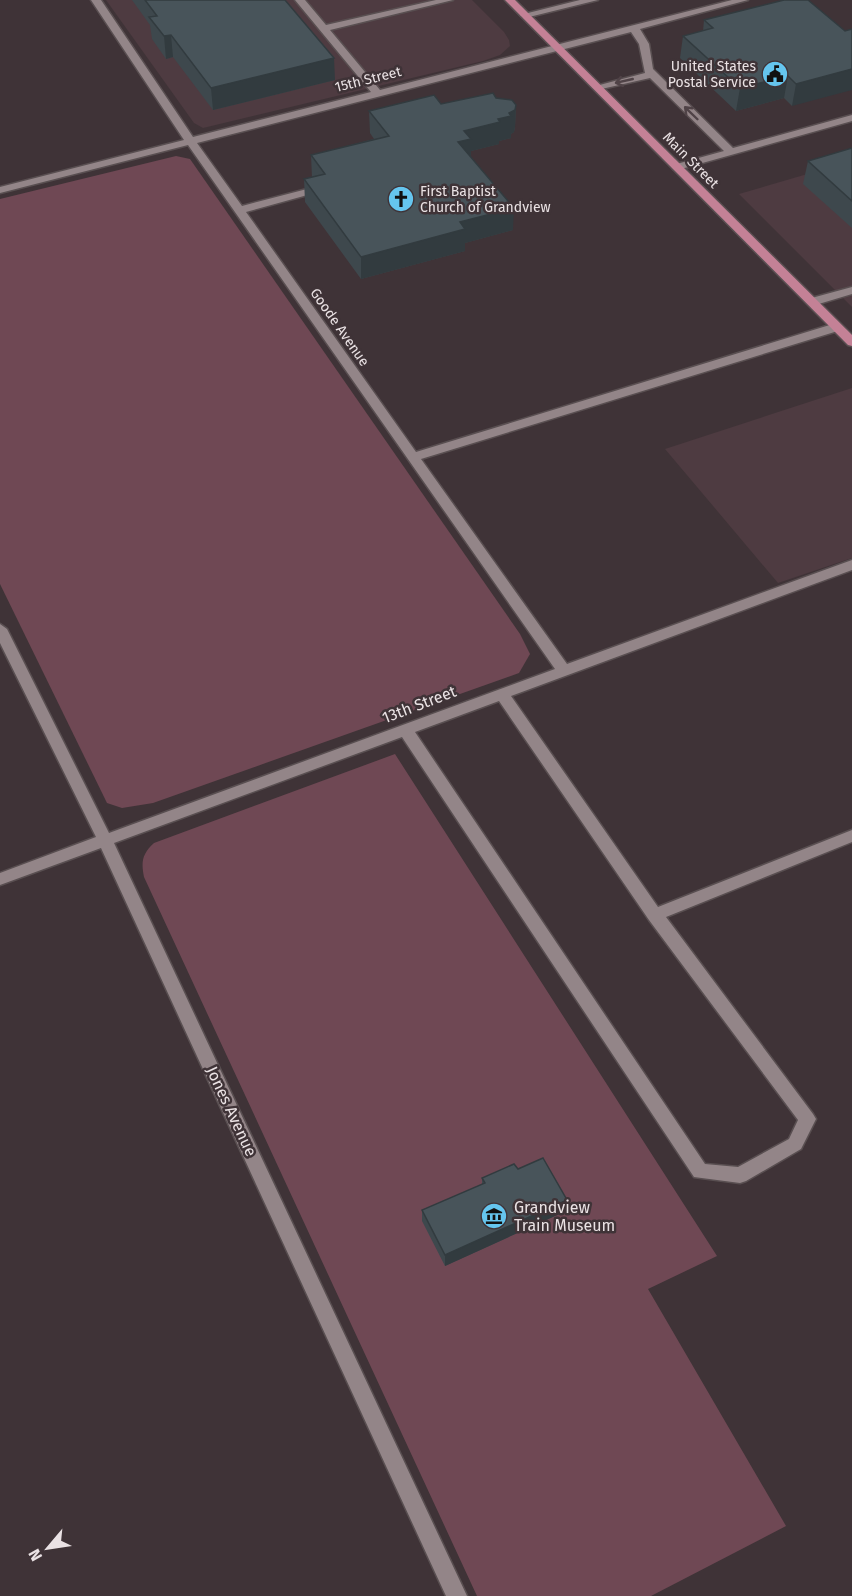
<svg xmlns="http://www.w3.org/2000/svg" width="852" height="1596" font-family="'Fira Sans',sans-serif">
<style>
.built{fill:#4e3b41}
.green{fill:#6f4854}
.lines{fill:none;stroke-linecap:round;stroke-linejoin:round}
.minor-casing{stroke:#594f51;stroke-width:3}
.major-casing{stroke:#594f51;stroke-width:3}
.minor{fill:#938588;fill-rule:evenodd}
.major{fill:#c48196;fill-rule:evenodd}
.wall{fill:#3e484d}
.shaded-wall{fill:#323b3f}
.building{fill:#48545a;stroke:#323b3f;stroke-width:1.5}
.oneway{stroke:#504347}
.labels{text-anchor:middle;stroke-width:5;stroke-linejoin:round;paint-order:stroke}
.far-poi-label{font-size:14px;fill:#eae2e4;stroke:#3f3337;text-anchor:end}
.far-street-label{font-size:14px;fill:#eae2e4;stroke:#3f3337}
.street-label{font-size:16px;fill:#eae2e4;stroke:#3f3337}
.poi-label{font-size:16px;fill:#eae2e4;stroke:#3f3337;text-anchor:start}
</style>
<rect width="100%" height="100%" fill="#3f3337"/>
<g class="built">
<polygon points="106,0 472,0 504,32 509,40 510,46 500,55 483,61 203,128 194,123"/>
<polygon points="852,161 852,307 739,194"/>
<polygon points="852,388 852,558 778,583 665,449"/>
</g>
<g class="green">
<polygon points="176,156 190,159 520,634 530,654 519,673 153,803 122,808 107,803 0,584 0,199"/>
<path d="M395,754L717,1256L648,1289L786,1526L651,1596H477L144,877C141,862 142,854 154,843Z"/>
</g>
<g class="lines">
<g class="minor-casing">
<g id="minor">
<path d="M91,0H101L193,137L371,92L295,0H305L326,25L436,0H453L330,30L380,90L732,0H748L640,29L649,44L653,69L733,148L852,115V121L681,169H673V165L724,151L650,78L597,90L592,87L645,73L639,44L631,32L197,143L242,206L307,189L311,190V194L246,212L416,452L833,324L837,323L843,327L841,330L421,459L567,664L852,560V570L511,696L658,907L852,830V842L666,917L813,1114L816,1119L801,1149L746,1181L740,1183L694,1177L402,737L114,843L467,1596H446L101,848L0,885V873L96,837L0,643V624L7,629L109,833L555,669L188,145L0,193V187L184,140ZM499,701L649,920L798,1120L789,1139L738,1167L705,1164L415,732Z"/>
<polygon points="580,0 598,0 525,18 520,15"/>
<polygon points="852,287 852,294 812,306 806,302 808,299"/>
</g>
</g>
<g class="major-casing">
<polygon id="major" points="505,0 515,0 852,335 852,346 848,345"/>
</g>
<use href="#minor" class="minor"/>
<use href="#major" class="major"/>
</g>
<g class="wall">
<polygon points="132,0 285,0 335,80 213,110 173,57 166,59 152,39 150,25"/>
<polygon points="704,20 845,31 792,106 784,98 736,111 680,58 683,36 703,31"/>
<polygon points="496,98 516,105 515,127 514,132 511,134 511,138 499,141 499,144 471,151 471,157 513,230 465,243 465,251 361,279 305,202 304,179 312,178 311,155 374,139 370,133 369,111"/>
<polygon points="852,148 852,228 803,184 808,161"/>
<polygon points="518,1169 566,1211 445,1266 422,1221 422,1210 482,1185 482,1178"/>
</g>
<g class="shaded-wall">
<polygon points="171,35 173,57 166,59 164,36"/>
<polygon points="334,58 335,80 213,110 211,88"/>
<polygon points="852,69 852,90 792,106 796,84"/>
<polygon points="788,76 784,98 736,111 740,88"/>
<polygon points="516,105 515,127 514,132 511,134 511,138 499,141 499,144 471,151 471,162 458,142 464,131 509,113"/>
<polygon points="514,208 513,230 465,243 465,251 361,279 361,257 460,222"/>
<polygon points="567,1200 566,1211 445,1266 445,1255"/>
</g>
<g class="building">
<polygon points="145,0 285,0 334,58 211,88 171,35 164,36 149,17 157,16"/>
<polygon points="784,0 808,0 845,31 852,29 852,69 796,84 788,76 740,88 683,36 713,28 704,20"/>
<polygon points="493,93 496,98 512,100 516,105 515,110 509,113 511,116 498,119 500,122 464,131 471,139 458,142 514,208 460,222 465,229 361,257 304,179 325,174 311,155 389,136 369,111 434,95 441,104"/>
<polygon points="852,148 852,201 808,161"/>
<polygon points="543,1158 567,1200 445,1255 422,1210 485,1183 482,1178 514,1164 518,1169"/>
</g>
<defs><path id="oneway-shaft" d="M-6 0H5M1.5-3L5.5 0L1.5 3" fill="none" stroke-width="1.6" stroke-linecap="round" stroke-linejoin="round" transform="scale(1.5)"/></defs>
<g class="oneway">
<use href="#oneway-shaft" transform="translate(624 81) rotate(167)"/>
<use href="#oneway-shaft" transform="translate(691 113) rotate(-136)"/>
</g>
<defs>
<g id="civic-disc" transform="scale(1.35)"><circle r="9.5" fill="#65c5ee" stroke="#3f3337"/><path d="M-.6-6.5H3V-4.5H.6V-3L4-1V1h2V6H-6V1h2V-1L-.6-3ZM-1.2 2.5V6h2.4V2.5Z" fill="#111"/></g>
<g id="church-disc" transform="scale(1.35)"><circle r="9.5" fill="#65c5ee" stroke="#3f3337"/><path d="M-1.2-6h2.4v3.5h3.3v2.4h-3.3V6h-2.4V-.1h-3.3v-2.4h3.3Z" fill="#111"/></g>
<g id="museum-disc" transform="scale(1.35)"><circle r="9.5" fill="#65c5ee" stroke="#3f3337"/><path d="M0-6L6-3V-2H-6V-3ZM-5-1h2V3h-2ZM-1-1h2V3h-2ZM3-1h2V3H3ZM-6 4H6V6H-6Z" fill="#111"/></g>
</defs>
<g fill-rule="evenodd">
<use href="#civic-disc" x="775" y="74"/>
<use href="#church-disc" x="401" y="199"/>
<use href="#museum-disc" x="494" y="1216"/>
</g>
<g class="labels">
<g class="far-poi-label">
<text x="756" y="71">United States<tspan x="756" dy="16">Postal Service</tspan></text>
<text x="420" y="196" text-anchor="start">First Baptist<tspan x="420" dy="16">Church of Grandview</tspan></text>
</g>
<g class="far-street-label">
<text transform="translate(368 79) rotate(-14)" y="5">15th Street</text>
<text transform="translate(691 160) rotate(45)" y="5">Main Street</text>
<text transform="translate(340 327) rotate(55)" y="5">Goode Avenue</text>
</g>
<g class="street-label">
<text transform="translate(419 704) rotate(-21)" y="6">13th Street</text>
<text transform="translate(232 1111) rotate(65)" y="6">Jones Avenue</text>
</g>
<g class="poi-label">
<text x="514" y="1213">Grandview<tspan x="514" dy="18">Train Museum</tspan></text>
</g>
</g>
<g transform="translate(48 1548) rotate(241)" stroke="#3f3337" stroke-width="4.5" paint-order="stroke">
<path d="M0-4.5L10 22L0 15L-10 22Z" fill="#eae2e4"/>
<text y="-9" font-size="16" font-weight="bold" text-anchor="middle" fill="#eae2e4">N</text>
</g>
</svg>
